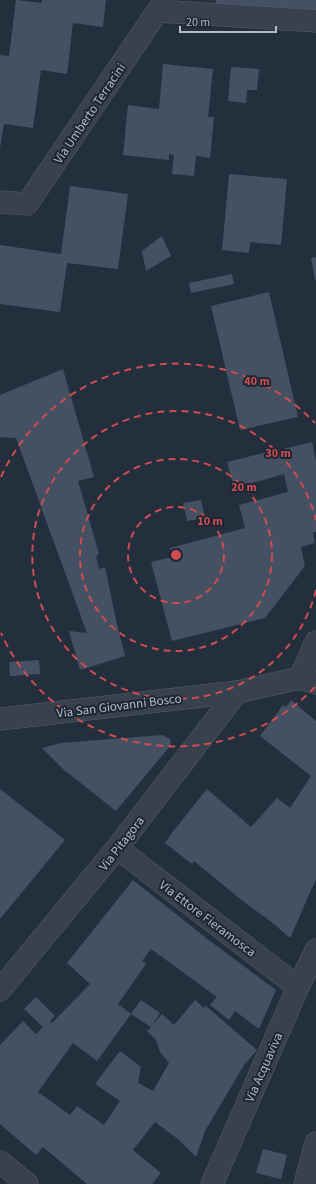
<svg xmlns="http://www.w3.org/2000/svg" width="316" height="1184" font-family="'Source Sans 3',sans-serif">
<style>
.building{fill:#455162;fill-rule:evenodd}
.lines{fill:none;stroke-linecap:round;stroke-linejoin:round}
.minor-casing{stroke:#565f6c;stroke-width:23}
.tertiary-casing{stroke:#565f6c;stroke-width:23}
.minor{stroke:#38414e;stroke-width:22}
.tertiary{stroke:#38414e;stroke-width:22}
.ring{fill:none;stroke:#ce4d50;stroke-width:2;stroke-dasharray:7 5}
.labels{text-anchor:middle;stroke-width:4;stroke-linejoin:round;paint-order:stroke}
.street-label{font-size:13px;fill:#b4bcc9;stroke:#1d2633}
.centre{fill:#ce4d50;stroke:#1d2633;stroke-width:2}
.ring-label{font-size:12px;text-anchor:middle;font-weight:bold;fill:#ce4d50;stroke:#1d2633;stroke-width:4;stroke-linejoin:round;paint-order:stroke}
</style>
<rect width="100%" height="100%" fill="#242f3e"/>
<g class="building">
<polygon points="16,0 42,3 42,0 106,0 103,27 73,23 67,74 41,70 33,128 4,124 0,148 0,55 9,56"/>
<polygon points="215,0 316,0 316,13 217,4"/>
<polygon points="163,64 213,69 208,117 214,117 210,158 196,156 194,176 172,174 174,155 169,154 169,160 123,155 128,105 159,109"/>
<polygon points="231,67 259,69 257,90 247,90 246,103 228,101"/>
<polygon points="229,174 287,179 281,245 250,242 249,253 222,250"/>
<polygon points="70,186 128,194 118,269 67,263 60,312 0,304 0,245 61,254"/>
<polygon points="162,236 171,256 146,271 142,251"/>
<polygon points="316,257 316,280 315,280 311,258"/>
<polygon points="232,274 234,284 191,293 189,283"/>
<polygon points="269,292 298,417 240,430 211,306"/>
<polygon points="63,369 94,477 78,481 99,554 96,556 99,569 105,567 116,620 125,656 80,670 69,631 87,633 16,438 0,437 0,395"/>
<polygon points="312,442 316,461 316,532 313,533 315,543 301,547 305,566 265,618 172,641 151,562 172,557 170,548 245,528 239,505 288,492 284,474 234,488 227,462 279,449 279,450"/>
<polygon points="201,500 205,518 187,521 183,503"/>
<polygon points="39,660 40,674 10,676 9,662"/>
<polygon points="291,700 316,721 316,879 290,938 269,920 244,902 194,861 192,864 165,843 171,834 207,789 251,827 277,798 290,808 311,776 260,736 283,705 286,707"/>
<polygon points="162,735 170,739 171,745 116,811 63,769 42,748 61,743"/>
<polygon points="0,789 65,840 0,919"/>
<path d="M133,880L210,941L276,990L259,1029L235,1011L229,1020L210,1005L217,997L151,949L142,961L146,964L118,1004L131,1014L141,1000L160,1013L152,1026L162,1014L174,1025L195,1000L204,1008L206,1006L257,1050L244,1065L205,1131L196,1157L178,1139L155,1122L133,1150L161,1173L152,1184H87L43,1147L36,1155L0,1124V1045L23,1021L36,1034L43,1027L24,1009L36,997L55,1016L50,1021L52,1023L90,984L67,963ZM131,1014L151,1027L147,1031L156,1040L160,1052L169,1063L153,1091L138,1083L141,1067L120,1051L95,1084L120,1101L104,1125L77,1106L70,1115L38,1092L73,1043L97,1061Z"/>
<polygon points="263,1149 287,1155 281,1179 256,1173"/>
</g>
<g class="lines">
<g class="minor-casing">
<g id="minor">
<polyline points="158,11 316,21"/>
<polyline points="0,202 27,204 165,0"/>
<polyline points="300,678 316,642"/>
<polyline points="0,719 237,692 300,678 316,683"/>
<polyline points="117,848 298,987"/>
<polyline points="0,990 117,848 237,692"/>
<polyline points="0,1162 27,1184"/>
</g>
</g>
<g class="tertiary-casing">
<g id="tertiary">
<polyline points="212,1184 298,987 316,950"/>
<polyline points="305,1184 316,1143"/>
</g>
</g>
<use href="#minor" class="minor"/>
<use href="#tertiary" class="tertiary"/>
</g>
<g class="ring">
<circle cx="176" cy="555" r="48"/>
<circle cx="176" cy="555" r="96"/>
<path d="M316 590A144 144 0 1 1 316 520"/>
<path d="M315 687A192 192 0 0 1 1 633M1 477A192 192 0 0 1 315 423"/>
</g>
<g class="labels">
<g class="street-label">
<text transform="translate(89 113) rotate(-56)" y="5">Via Umberto Terracini</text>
<text transform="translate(119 705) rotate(-7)" y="5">Via San Giovanni Bosco</text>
<text transform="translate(121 843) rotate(-52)" y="5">Via Pitagora</text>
<text transform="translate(208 918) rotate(37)" y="5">Via Ettore Fieramosca</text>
<text transform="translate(263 1067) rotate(-66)" y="5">Via Acquaviva</text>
</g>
</g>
<circle cx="176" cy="555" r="6" class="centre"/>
<g class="ring-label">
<text x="257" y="385">40 m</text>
<text x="278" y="457">30 m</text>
<text x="244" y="491">20 m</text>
<text x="210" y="525">10 m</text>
</g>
<path d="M180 26v6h96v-6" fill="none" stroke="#b4bcc9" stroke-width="2"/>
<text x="186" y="26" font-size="12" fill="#b4bcc9" stroke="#1d2633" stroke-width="3" paint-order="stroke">20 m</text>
</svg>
